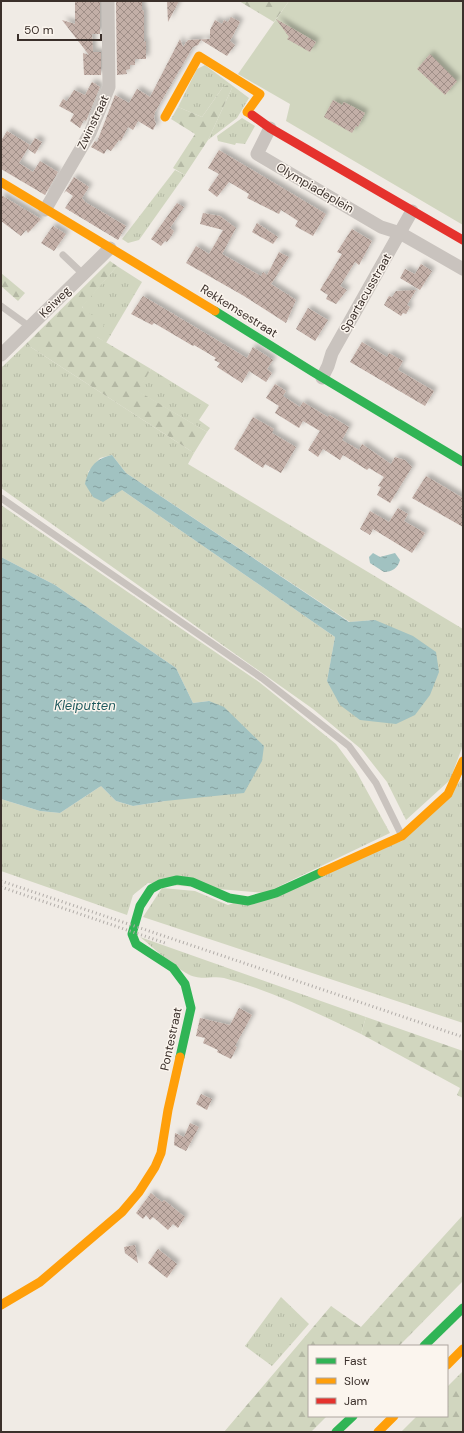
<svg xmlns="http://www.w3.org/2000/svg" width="464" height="1433" font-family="'DM Sans',sans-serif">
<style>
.grass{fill:url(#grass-tufts);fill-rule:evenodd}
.forest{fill:url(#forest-firs)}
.pitch{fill:#d1d6bf}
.water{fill:url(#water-ripples)}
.building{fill:url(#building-cross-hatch);filter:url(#shadow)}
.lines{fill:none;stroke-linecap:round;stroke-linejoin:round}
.lane{stroke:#c9c3be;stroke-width:7}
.street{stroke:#c9c3be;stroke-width:13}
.fast{stroke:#30b455;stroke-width:9}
.slow{stroke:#ff9f0a;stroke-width:9}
.jam{stroke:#e5322d;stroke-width:9}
.rail{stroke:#b1aca8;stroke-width:3;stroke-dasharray:1 3;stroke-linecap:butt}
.labels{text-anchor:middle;stroke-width:3;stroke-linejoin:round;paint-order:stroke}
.street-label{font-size:12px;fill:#3b302b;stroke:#fbf5ee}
.water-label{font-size:13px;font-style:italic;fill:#1f5a5e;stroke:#fbf5ee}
</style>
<defs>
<pattern id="grass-tufts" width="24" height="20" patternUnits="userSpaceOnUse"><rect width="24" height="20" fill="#d1d6bf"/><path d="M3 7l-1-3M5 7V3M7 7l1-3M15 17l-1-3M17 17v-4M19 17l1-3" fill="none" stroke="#b4b8a4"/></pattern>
<pattern id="forest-firs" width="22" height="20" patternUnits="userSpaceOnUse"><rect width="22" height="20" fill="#d1d6bf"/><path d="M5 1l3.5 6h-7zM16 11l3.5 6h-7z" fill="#b4b8a4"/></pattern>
<pattern id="water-ripples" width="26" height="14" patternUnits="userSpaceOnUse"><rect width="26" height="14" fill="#a1c2c1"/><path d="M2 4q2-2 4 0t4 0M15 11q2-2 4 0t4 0" fill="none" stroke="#849e9d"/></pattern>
<pattern id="building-cross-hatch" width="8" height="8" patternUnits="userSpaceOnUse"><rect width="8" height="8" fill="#c3afa7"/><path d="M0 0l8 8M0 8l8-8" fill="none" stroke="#a08f88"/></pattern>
<filter id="shadow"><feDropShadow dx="3.5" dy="-3.5" stdDeviation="2" flood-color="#0004"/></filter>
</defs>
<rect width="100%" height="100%" fill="#f0ebe5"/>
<g class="grass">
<polygon points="205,65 249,98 237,118 208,140 232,88 223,87 202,117 178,107 197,69"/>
<polygon points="242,118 255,126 245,144 236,143 235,145 218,141 217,136"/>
<polygon points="175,170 185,175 139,240 128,243 122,239"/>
<polygon points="117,266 142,282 106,343 97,337 82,306"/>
<path d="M26,344L194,453L188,464L463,629V745L450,780L406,820L387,782L361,749L313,709L1,488V368ZM112,455L126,473L350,622L375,620L327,682L335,637L122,490L88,472L100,458Z"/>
<polygon points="151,369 209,405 199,420 210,428 207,432 137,391"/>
<polygon points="1,505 259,682 336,744 356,771 390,833 265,893 148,883 133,895 127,915 1,871 1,799 40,811 60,813 101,786 116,801 133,806 165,801 209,701 193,703 176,668 55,585 1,557"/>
<polygon points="463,778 463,1023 143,917 162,888 195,891 228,905 402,841"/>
<path d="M140,937L366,1017L361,1034C317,1013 272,991 224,978C211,975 201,982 186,973C170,964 155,949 140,937Z"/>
<polygon points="281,1297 309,1324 272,1366 245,1346"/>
</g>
<g class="forest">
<polygon points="239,1 289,1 274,22"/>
<polygon points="228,85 232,88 208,140 185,175 173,168 195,134 171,119 178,107 202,117 223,87"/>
<polygon points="110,261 117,266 82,307 104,325 97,337 151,369 138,391 207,432 194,453 26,344"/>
<polygon points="1,273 25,293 18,301 1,286"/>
<polygon points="366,1017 463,1051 463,1098 457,1095 460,1088 361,1034"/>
<polygon points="463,1215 463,1281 399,1346 309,1346 309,1416 327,1416 311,1432 224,1432 331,1306 361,1327"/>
<polygon points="463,1371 463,1432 401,1432 417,1416 447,1416 447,1387"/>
</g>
<polygon class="pitch" points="289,1 463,1 463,225 286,121 290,104 238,74"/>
<g class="water">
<path d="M112,455L126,473L349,622L375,620L413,636L436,652L439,672L430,695L415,715L396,724L360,720L340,705L327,681L335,637L122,490L103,502L93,497L85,484C89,468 94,459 112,455Z"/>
<path d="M373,553L380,557L395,553L400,560C398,568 392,572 384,572L370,563L369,557Z"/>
<polygon points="1,557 55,585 176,668 193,703 209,701 224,707 264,746 262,761 244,793 165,801 133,806 116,801 101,786 60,813 40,811 1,799"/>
</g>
<g class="building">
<polygon points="75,1 100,1 100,34 92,34 93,52 101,52 101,75 84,75 83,53 89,55 62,20 75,24"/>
<polygon points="116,1 142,1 142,9 144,12 144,42 146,41 146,59 135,59 135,65 130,65 130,69 126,70 127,74 117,75"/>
<polygon points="167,1 179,1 168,22"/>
<polygon points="231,17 240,22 230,41 235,45 227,56 201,40 198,45 193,47 155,112 154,118 156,124 153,130 138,121 133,130 128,127 121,141 119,140 111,151 107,149 104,154 91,147 95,141 97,142 115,95 129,103 137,89 150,97 180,39 183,47 188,40 210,39 210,30 215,20 222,24 224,20 228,22"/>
<polygon points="276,19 316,42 310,52 287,39 289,37"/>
<polygon points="430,54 457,81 445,95 417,69"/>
<polygon points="92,82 100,87 86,121 84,120 80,128 70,121 74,114 59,106 63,99 67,101 74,90 85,95"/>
<polygon points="333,100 342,105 344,102 365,113 358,127 356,126 352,133 324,117"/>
<polygon points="7,131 30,145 19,163 33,172 40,161 58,172 45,195 1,169 1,141"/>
<polygon points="35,138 42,142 35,154 28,149"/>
<polygon points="219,150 326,214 313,236 295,226 298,221 281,210 279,214 247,198 249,194 229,182 217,197 208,190 219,174 208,168"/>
<polygon points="74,177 89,187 82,198 85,202 126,226 118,240 65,208 73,196 66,191 64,193"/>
<polygon points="1,195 41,219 28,233 26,230 21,236 1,221"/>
<polygon points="177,203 184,207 170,228 174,231 172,235 167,242 165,241 161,246 151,239"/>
<polygon points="203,213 220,216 236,228 222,254 261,276 263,272 267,275 279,252 289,257 271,284 296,300 286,323 244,296 186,263 196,246 209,254 223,230 200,224"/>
<polygon points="257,223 278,237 273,244 252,232"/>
<polygon points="53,226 66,234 54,251 41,243"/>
<polygon points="352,229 372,241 359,265 355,262 340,286 347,290 336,304 326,299 328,295 320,290 342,254 337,252"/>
<polygon points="421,264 432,271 420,290 400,278 405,269 415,274"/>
<polygon points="416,290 407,305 410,307 406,314 403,313 401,316 384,305 389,296 392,297 396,291"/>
<polygon points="143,296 247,358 253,347 273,360 267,369 272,373 266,382 249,371 242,383 217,367 220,363 214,360 216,358 194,345 193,346 154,323 152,325 131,314"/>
<polygon points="308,308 328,320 315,341 296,329"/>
<polygon points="362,342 387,357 389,353 403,361 398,370 434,391 425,406 350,362"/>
<polygon points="275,384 286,391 283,396 300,407 303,402 328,417 329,415 349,427 342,440 359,450 362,444 391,464 395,457 405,460 412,467 390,503 377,495 381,487 378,486 384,477 369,468 367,470 343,455 340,460 323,449 318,457 308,450 320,431 303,421 299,428 275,413 279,406 266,398"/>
<polygon points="253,417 274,429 272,433 296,447 281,473 265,464 263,468 234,449"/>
<polygon points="426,476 463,498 463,527 412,498"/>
<polygon points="398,508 408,514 404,521 425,533 412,553 373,529 370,535 360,529 370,511 389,522"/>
<polygon points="239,1008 252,1015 235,1046 237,1047 231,1059 217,1052 218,1050 203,1043 205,1038 196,1036 200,1018 230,1025"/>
<polygon points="201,1094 212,1099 207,1110 196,1104"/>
<polygon points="190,1123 199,1127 186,1151 174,1145 175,1133 184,1137"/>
<polygon points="151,1193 162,1202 164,1200 185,1217 178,1228 173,1224 168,1230 153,1217 150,1220 146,1215 143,1219 136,1213"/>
<polygon points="135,1245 138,1263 125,1253 124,1247"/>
<polygon points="158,1249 177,1264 167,1278 148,1263"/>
</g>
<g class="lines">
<g class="lane">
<polyline points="63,255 83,274"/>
<polyline points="1,306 30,327"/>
<polyline points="1,498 262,678 349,746 376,783 402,836"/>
</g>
<g class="street">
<polyline points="270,128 257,154 381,227 400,233 463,269"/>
<polyline points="45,210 90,133 109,87 108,1"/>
<polyline points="1,355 110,248"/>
<polyline points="322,378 328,366 332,353 412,211"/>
</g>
<g class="fast">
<polyline points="215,311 313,372 463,462"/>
<polyline points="180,1057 191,1008 185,984 173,968 136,944 132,934 140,906 151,889 160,884 177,880 192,882 229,898 248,901 276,893 322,872"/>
<polyline points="424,1346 463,1308"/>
<polyline points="336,1432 353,1416"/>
</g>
<g class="slow">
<polyline points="165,117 199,56 260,94 247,112 252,115"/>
<polyline points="1,182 215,311"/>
<polyline points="322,872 402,836 448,794 463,761"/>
<polyline points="1,1305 40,1282 122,1212 139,1192 155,1167 161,1153 168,1110 180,1057"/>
<polyline points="447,1365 463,1349"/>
<polyline points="378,1432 394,1416"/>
</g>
<polyline class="jam" points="252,115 270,128 463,240"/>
<g class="rail">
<polyline points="1,881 463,1037"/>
<polyline points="1,887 165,943"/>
</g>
</g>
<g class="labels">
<g class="street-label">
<text transform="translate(93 122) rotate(-65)" y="4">Zwinstraat</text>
<text transform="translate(315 188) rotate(30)" y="4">Olympiadeplein</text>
<text transform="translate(366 293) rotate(-60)" y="4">Spartacusstraat</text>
<text transform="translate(55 302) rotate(-45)" y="4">Keiweg</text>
<text transform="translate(239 311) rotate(32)" y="4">Rekkemsestraat</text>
<text transform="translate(171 1039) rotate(-78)" y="4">Pontestraat</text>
</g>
<g class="water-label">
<text x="85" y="710">Kleiputten</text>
</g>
</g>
<rect width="464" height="1433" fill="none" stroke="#3b302b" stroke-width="4"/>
<rect x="308" y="1345" width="140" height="72" fill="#fbf5ee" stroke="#aea6a0"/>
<rect x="316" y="1358" width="20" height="6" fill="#30b455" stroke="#aea6a0"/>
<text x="344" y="1365" font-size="12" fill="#3b302b">Fast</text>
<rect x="316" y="1378" width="20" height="6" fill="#ff9f0a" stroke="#aea6a0"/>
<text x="344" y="1385" font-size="12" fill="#3b302b">Slow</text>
<rect x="316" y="1398" width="20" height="6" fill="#e5322d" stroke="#aea6a0"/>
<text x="344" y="1405" font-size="12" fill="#3b302b">Jam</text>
<path d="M18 34v6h83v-6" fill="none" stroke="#3b302b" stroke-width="2"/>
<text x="24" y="34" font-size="12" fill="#3b302b" stroke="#fbf5ee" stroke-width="3" paint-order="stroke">50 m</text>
</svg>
